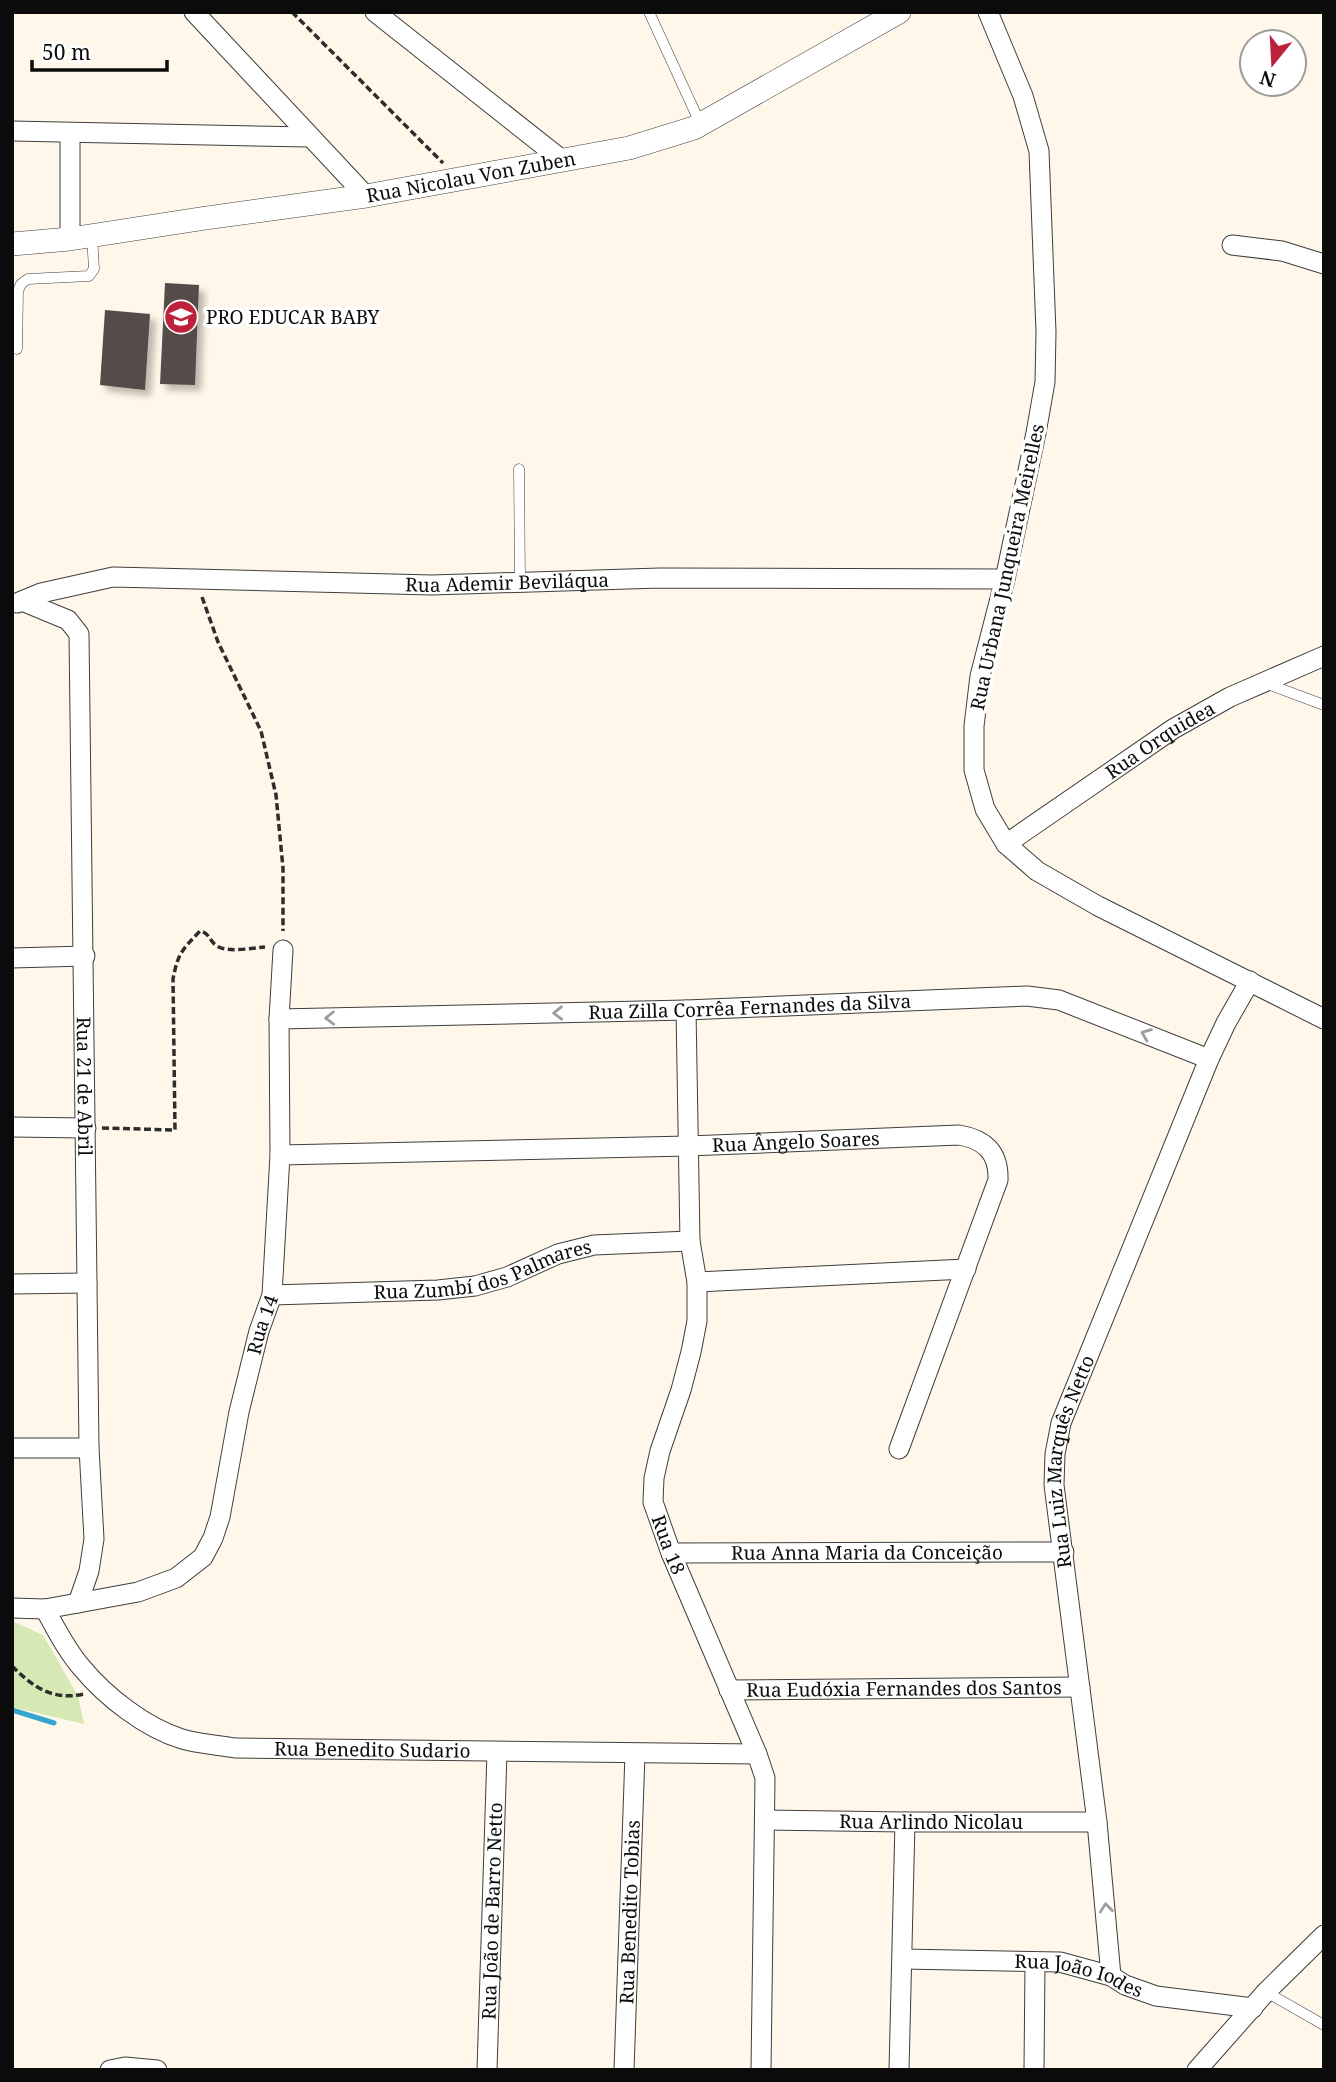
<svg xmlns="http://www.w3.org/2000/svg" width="1336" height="2082" font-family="'Noto Serif',serif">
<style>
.green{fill:#d6e9b4}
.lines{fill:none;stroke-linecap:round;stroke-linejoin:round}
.stream{stroke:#34a5cf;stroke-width:5}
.building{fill:#544b48;filter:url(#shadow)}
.service-casing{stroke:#3e3e3e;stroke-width:11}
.minor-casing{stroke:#3e3e3e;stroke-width:21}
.tertiary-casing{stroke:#3e3e3e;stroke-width:24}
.path{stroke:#2d2d2d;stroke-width:3.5;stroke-dasharray:7 3.5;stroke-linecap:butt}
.service{stroke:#fff;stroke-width:10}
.minor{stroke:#fff;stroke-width:19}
.tertiary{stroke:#fff;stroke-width:23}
.oneway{stroke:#9d9d9d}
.labels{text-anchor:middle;stroke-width:7;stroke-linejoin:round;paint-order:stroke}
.street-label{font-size:19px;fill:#0b0b0b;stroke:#fff}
.poi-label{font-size:19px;fill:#0b0b0b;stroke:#fff;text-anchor:start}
</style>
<defs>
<filter id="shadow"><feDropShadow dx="6" dy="6" stdDeviation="3.5" flood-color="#0004"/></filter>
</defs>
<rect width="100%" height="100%" fill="#fff8ea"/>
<polygon class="green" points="12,1621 43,1635 78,1696 84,1724 12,1707"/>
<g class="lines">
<polyline class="stream" points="12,1710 54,1723"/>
</g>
<g class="building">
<polygon points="165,283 199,285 195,385 160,384"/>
<polygon points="105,310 150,314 145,390 100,385"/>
</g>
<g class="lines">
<g class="service-casing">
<g id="service">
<polyline points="649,12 700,123"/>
<polyline points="17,349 18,291 21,284 28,279 89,276 94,269 92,236"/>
<polyline points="519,469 520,582"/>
<polyline points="1265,683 1324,705"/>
<polyline points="1266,1992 1324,2025"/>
</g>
</g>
<g class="minor-casing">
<g id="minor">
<polyline points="194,12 366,196"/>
<polyline points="375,12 562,160"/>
<polyline points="988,12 1023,96 1039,151 1046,332 1045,382 1036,433 1005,579 980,676 974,726 974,770 985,809 1006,844 1037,871 1098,906 1324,1019"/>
<polyline points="12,131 309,137"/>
<polyline points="70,133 70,239"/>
<polyline points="1232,245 1282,251 1324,264"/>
<path id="s1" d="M22,601L68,620L79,634L89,1448L94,1539L89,1571L78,1603"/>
<path id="s2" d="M17,603L41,593L113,577L432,585L660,578L1005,579"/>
<path id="s3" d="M1006,844L1173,729L1230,697L1324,656"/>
<polyline points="12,958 85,956"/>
<path id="s4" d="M686,1010L690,1241L697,1282V1321L691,1352L681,1390L660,1451L654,1478L653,1502L671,1553L757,1754L765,1778L761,2070"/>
<path id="s5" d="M279,1019L686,1010L1027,996L1059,1000L1209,1059"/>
<polyline points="12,1127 86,1128"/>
<path id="s6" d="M280,1155L688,1146L959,1135C984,1139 999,1152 998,1180L899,1449"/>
<polyline points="697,1282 966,1269"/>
<polyline points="12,1284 87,1283"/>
<path id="s7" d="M272,1295L438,1290L475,1286L507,1277L558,1254L594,1245L690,1241"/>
<polyline points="12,1448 89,1448"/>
<path id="s8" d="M671,1553L1064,1552"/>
<path id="s9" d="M12,1608L45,1609L138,1592L176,1578L203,1557L213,1538L220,1517L239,1412L259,1331L272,1295L280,1155L279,1019L283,950"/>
<path id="s10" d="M45,1609C56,1629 67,1651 82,1668C106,1697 146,1728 182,1739C199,1744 218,1745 235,1748L757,1754"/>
<path id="s11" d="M729,1690L1080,1687"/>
<path id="s12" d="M765,1820L905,1822H1097"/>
<path id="s13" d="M903,1959L1060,1962L1111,1976L1125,1985L1156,1996L1253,2008"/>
<path id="s14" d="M1111,1976L1097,1822L1054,1485L1055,1454L1061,1423L1209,1059L1226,1023L1250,981"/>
<polyline points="110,2070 125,2067 157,2070"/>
<path id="s15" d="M487,2070L497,1752"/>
<path id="s16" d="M624,2070L635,1754"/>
<polyline points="899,2070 905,1822"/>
<polyline points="1034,2070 1035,1962"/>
<polyline points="1197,2070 1266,1992 1324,1935"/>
</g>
</g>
<g class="tertiary-casing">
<g id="tertiary">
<path id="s17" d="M12,244L70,239L206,218L366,196L629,148L694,128L899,12"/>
</g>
</g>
<g class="path">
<polyline points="292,12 443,163"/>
<polyline points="202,597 218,642 261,731 276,795 283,868 283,931"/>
<path d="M102,1128L175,1130L173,979C178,953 182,950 200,931C210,933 209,941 217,946C228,953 252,948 265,947"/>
<path d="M12,1666C33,1687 52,1701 84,1694"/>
</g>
<use href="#service" class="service"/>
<use href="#minor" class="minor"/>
<use href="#tertiary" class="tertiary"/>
</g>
<defs><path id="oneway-chevron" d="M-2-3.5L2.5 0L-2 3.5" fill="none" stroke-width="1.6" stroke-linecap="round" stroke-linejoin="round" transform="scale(1.75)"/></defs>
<g class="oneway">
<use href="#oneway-chevron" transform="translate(558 1013) rotate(179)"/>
<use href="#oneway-chevron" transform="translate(330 1018) rotate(179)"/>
<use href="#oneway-chevron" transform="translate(1146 1034) rotate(-158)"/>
<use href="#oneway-chevron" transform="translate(1106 1908) rotate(-96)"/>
</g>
<defs>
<g id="school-disc" transform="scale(1.75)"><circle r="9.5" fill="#bd223d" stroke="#fff"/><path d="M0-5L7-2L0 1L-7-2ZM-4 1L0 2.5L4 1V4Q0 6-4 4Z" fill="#fff"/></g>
</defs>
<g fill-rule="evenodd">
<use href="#school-disc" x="181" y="317"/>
</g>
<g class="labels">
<g class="street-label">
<text dy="7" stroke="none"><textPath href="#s17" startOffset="464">Rua Nicolau Von Zuben</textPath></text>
<text transform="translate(1007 567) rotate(-78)" y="7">Rua Urbana Junqueira Meirelles</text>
<text dy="7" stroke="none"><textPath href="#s2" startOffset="494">Rua Ademir Beviláqua</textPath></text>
<text dy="7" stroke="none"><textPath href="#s3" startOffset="186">Rua Orquidea</textPath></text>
<text dy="7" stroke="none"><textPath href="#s5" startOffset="471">Rua Zilla Corrêa Fernandes da Silva</textPath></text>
<text dy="7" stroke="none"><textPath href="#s1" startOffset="520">Rua 21 de Abril</textPath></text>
<text dy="7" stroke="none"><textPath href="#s6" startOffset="516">Rua Ângelo Soares</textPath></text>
<text dy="7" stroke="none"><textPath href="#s7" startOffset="214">Rua Zumbí dos Palmares</textPath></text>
<text dy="7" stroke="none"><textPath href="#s9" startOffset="443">Rua 14</textPath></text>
<text dy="7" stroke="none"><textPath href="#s14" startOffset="520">Rua Luiz Marquês Netto</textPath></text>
<text dy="7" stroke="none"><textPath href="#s4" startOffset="544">Rua 18</textPath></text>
<text dy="7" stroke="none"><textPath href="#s8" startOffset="196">Rua Anna Maria da Conceição</textPath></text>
<text dy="7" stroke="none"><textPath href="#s11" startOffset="175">Rua Eudóxia Fernandes dos Santos</textPath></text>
<text dy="7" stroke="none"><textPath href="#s10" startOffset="385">Rua Benedito Sudario</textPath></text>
<text dy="7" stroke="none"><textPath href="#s12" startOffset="166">Rua Arlindo Nicolau</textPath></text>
<text dy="7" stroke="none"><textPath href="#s15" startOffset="159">Rua João de Barro Netto</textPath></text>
<text dy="7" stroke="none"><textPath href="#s16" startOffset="158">Rua Benedito Tobias</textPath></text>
<text dy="7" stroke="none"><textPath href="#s13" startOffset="178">Rua João Iodes</textPath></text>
</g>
<g class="poi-label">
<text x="206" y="324">PRO EDUCAR BABY</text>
</g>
</g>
<rect width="1336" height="2082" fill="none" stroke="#0b0b0b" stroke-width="28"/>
<g transform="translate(1273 63) rotate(198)"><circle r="33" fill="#ffffff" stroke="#9d9d9d" stroke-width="2"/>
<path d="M0-5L12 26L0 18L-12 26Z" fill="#bd223d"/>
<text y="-10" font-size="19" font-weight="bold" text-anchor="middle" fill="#0b0b0b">N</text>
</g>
<path d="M32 60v10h135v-10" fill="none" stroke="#0b0b0b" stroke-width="3.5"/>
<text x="42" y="60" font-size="21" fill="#0b0b0b" stroke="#ffffff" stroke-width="5" paint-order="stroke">50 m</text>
</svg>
